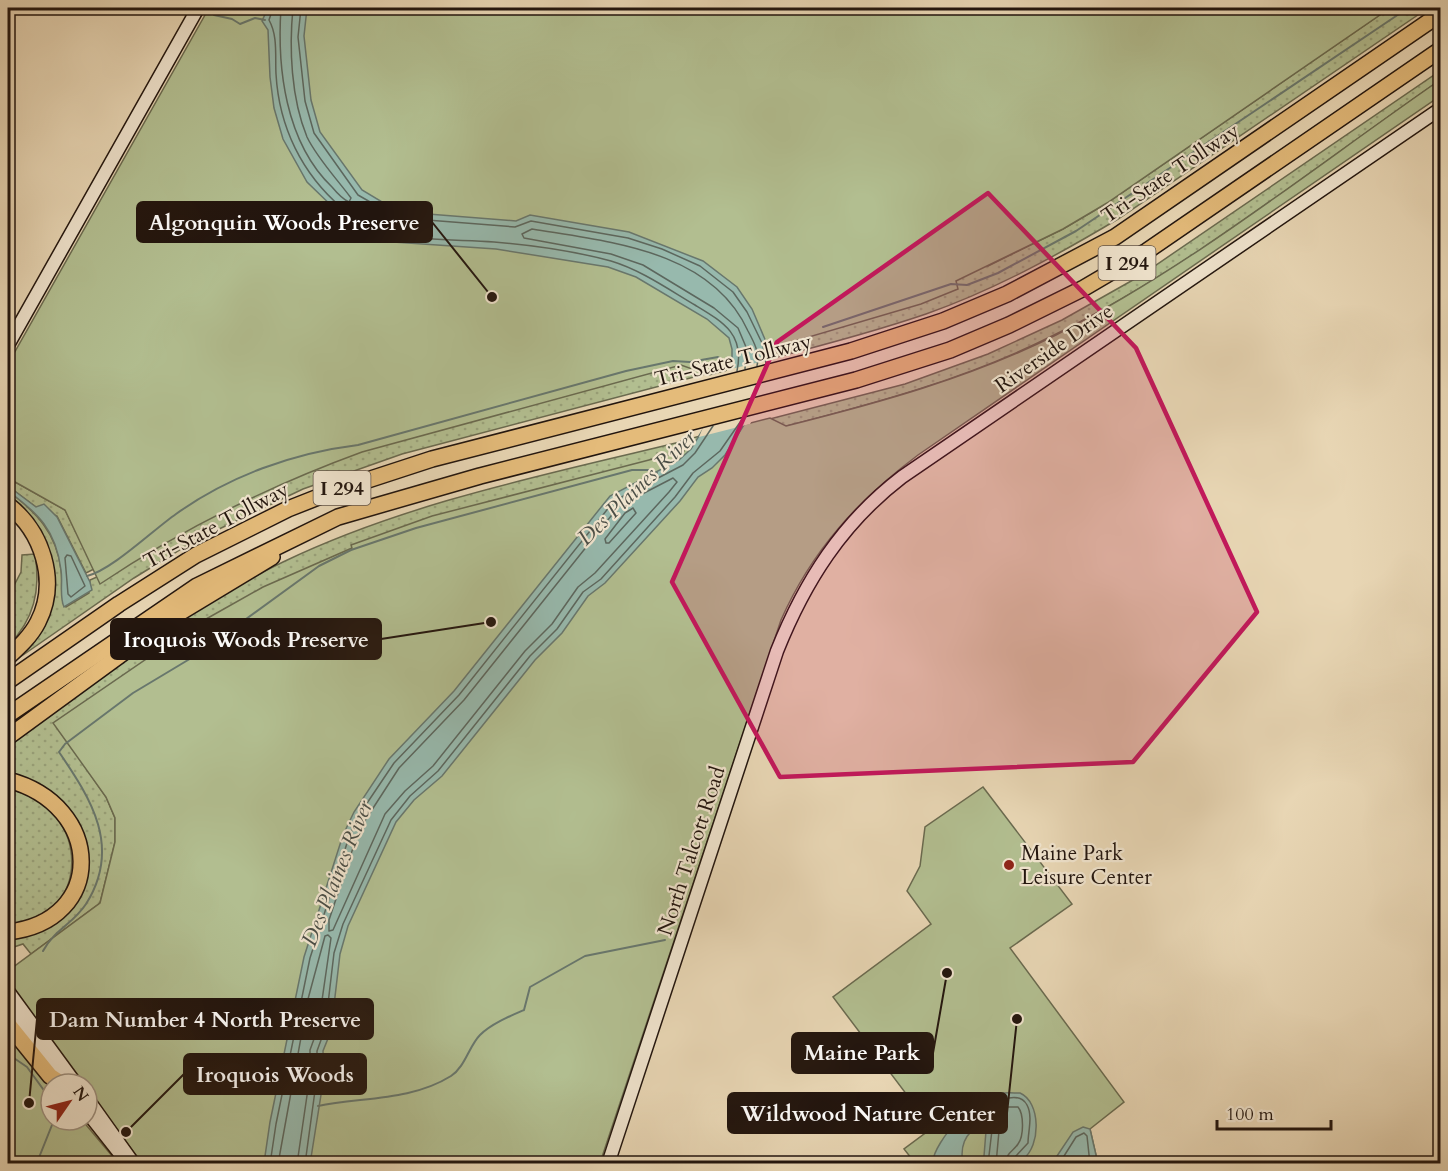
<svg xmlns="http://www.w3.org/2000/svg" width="1448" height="1171" font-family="Cardo,serif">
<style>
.grass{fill:url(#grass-dots);stroke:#6a6a4f;stroke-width:1.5}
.park{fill:#b2be90;stroke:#6a6a4f;stroke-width:1.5}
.water{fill:#97b9ad;stroke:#68776d;stroke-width:1.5}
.pier{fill:#e8d6b4}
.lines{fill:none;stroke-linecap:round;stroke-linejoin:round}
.shore{stroke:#5c675e;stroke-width:1.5}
.stream{stroke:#68776d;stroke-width:2}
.secondary-casing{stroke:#22150e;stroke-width:15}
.motorway-casing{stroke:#22150e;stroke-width:18}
.secondary{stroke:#f0e4ce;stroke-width:12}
.motorway{stroke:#e4bb7a;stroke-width:15}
.marked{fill:#c2185b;fill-opacity:0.2;stroke:#c2185b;stroke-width:4.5;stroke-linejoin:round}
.poi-dot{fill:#8f2418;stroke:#f0e4ce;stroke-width:2}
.labels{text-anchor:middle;stroke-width:4.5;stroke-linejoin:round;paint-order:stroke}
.shield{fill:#f0e4ce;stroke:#605348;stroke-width:1.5}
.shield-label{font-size:20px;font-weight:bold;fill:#22150e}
.street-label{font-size:21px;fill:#22150e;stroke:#f0e4ce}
.poi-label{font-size:21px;fill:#22150e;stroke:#f0e4ce;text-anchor:start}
.water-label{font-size:22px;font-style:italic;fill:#4b4e46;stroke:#f0e4ce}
.leader{fill:none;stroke:#22150e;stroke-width:2}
.callout-dot{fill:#22150e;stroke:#f0e4ce;stroke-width:2}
.callout{fill:#22150e;stroke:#22150e;stroke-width:2}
.callout-label{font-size:22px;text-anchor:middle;font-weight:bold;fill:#fff}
</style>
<defs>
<pattern id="grass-dots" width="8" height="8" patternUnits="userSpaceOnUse" patternTransform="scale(1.5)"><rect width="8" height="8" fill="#b2be90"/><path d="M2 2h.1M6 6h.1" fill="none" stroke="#99a27b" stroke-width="1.8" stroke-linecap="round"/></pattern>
</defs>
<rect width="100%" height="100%" fill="#e8d6b4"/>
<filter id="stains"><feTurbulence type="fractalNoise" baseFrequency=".00333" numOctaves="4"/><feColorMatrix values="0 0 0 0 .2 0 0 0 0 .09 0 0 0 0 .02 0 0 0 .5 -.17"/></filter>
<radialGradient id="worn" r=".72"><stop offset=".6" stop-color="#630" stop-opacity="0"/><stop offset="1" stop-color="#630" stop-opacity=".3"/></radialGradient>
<g class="grass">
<path d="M760,8L988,266L1063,229L1107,203L1390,8H1428L1118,219C1056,256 994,290 926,314C876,331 824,345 773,358Z"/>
<path d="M1440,71V80C1314,167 1193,267 1054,335C967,379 873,404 779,428L762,421L905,384L988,354L1062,320L1140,276Z"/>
<path d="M611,361L732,367L402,454L303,489L194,541L134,578L13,662L41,626L39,530L30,516L8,498V491C36,512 57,533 61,570C63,583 59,596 66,607L89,593L90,580L97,577L100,566L86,573L57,516L36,507L8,486V478L65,510L77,534Z"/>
<path d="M700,437L691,449L81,761L106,797L115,818V842L100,903L31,954L23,944L8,949V936L62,914L82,835L75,819L60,799L30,781L8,775V746C94,679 184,610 283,562C414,499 561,472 700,437Z"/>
<path d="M35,554C41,590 34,620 8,646V597L21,572L22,555Z"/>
<path d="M8,789C94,806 92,923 8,924Z"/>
</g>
<g class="park">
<path d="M209,8H1390L1107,203L1063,229L956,281L958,289L921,304L795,341L792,353L709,375L681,365L362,452C269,486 182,529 100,584L65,510L8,478V364Z"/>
<path d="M1440,80V96L918,455C858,500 812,550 781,620L600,1163H142L87,1090V1084H82L8,985V971L100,903L115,842V818L106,797L53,723L199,623L263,587L352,548L351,545L432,516L684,451L681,441L770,418L786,426C878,403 970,378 1056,335C1193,265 1314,167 1440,80Z"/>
<polygon points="983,787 1072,904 1010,948 1124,1102 1090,1129 1096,1155 1095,1163 915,1163 904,1149 932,1128 833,997 931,924 907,891 920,866 925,827"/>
<polygon points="8,1033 51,1086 51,1120 82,1120 118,1163 8,1163"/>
</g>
<g class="water">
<polygon points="268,8 307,8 304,36 311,100 320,132 362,190 392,208 428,214 516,221 530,215 629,232 703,261 737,287 752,309 773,358 764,393 725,455 712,468 698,477 680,501 605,583 588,596 562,633 535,660 442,776 414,800 396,822 348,926 340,954 331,1031 323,1051 324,1076 310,1164 264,1163 270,1122 304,957 343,835 354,812 389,759 454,691 610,496 679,460 691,449 716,408 732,367 732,349 729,338 707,319 636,277 608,267 496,249 393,242 364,231 339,213 307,182 283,139 274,108 270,77 268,30 262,21"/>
<path d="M8,486L36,507L44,504L57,517L90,582L92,590L64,607C59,596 63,582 61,570C56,530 38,513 8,491Z"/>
<path d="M1020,1093C1041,1102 1041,1146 1023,1159C1012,1167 994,1164 981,1163L984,1156L986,1131L980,1126C964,1133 960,1148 963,1163H933C932,1153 947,1131 955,1125C961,1120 970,1117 975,1111C982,1103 985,1097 997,1094C1004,1092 1013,1093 1020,1093Z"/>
<polygon points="1083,1127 1090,1129 1096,1155 1095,1163 1033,1163 1055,1159 1073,1132"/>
</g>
<polygon class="pier" points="776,358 767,394 750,424 699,437 727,370"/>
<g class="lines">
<g class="shore">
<path d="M273,8L269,20C278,36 275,56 276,74C279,127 302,174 342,208C385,245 441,238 494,242C532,245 574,251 611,261C641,270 668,289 695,305C723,322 745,334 737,371"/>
<path d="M281,8C277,67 285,142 332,187C337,193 342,199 349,202L351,198C337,179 317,158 307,137C291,98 289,48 293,8"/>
<polyline points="301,8 298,37 305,101 314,133 358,195 391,214 427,220 515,227 531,221 628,238 662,249 700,266 733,292 747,312 763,345 766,364"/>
<path d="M745,369L746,347L738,328L714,308L643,265L611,254L524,238L522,234L532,229C610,242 711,250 748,331C754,342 760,353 757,366"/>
<polygon points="673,478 677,482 669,492 595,573 578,587 552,624 525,651 433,766 405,791 385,814 333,930 329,931 329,920 356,839 366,819 399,768 464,700 619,506"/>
<polygon points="633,508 636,513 609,543 606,543 605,539 625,513"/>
<polygon points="67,555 71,556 85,586 71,597 68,594 65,558"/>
<polyline points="270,1164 276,1124 310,958 349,837 359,815 394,763 459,695 614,501 683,465 695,453 713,426"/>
<polyline points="278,1164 308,999 325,936 328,935 331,938 318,1028 310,1050 310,1075 297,1164"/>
<polyline points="305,1164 317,1076 317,1051 325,1029 334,953 343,924 391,820 410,796 438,771 530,656 557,629 583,592 601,579 675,497 693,473 720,451 743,418"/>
<path d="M988,1164L992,1130L979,1116C987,1104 1018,1088 1027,1105C1033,1116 1028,1132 1028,1143L1015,1157L1013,1164"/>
<path d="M996,1164L999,1131L991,1113L1001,1107H1018C1024,1114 1024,1136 1018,1144C1013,1152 1006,1152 1006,1164"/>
<polyline points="1059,1164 1076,1137 1084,1133 1087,1136 1090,1164"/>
</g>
<g class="stream">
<polyline points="214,15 232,19 240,24 255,18 265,20"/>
<polyline points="823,327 951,284 967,285 998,273 1076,231 1408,8"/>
<path d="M87,576C112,570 153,530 176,514C229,476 293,453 358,445L626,371L673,361L690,362L718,357L733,367"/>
<path d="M43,951C54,930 73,924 86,904C122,847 91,799 59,752L65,744L133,693L198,654L319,566L351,550L416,528L632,470H651L657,473"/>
<polyline points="8,1054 27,1067 51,1100"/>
<path d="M318,1106C362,1097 411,1101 451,1076C465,1067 469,1046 480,1035C491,1024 510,1016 524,1010L530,987L585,956L665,940"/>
<polyline points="31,1164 38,1160 54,1120"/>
</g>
<g class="secondary-casing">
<g id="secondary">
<polyline points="8,345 198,8"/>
<polyline points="8,991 76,1084"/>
<polyline points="8,1008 62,1079"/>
<polyline points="87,1098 134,1164"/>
<polyline points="87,1112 128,1164"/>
<path d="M608,1164L777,651C805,581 842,523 902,477L1440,109"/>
</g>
</g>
<g class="motorway-casing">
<g id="motorway">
<path d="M8,505C42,531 59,581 38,622C31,636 19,647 8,657"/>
<polyline points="8,681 119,604 196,555 288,509 331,492 432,459 851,351 943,321 1007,294 1115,237 1440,14"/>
<polyline points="8,715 197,586 338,517 480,476 856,380 950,350 1009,325 1084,288 1147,251 1440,50"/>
<polyline points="8,737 171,618 272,557"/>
<path d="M8,780C104,805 107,921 8,932"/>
<polyline points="8,1024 50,1076 62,1084"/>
</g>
</g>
<use href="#secondary" class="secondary"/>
<use href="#motorway" class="motorway"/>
</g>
<path class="marked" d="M988,193L1136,348L1257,612L1133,762L780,777L672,582L777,342Z"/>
<circle class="poi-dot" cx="1009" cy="865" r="6"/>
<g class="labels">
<g class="shield">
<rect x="1098.5" y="246" width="57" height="34" rx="4.5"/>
<rect x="313.5" y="471" width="57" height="34" rx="4.5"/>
</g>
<g class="shield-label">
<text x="1127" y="270">I 294</text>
<text x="342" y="495">I 294</text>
</g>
<g class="street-label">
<text transform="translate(1170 173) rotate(-34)" y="7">Tri-State Tollway</text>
<text transform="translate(1054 348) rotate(-35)" y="7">Riverside Drive</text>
<text transform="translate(733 360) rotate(-14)" y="7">Tri-State Tollway</text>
<text transform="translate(216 525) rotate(-28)" y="7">Tri-State Tollway</text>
<text transform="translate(691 851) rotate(-72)" y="7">North Talcott Road</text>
</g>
<g class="poi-label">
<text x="1021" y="860">Maine Park<tspan x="1021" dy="24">Leisure Center</tspan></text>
</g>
<g class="water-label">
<text transform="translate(636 487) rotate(-44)" y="8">Des Plaines River</text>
<text transform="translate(336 873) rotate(-68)" y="8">Des Plaines River</text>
</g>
</g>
<path class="leader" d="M492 297L432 222M491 622L381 639M29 1103L37 1019M947 973L933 1053M126 1132L184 1074M1017 1019L1007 1113"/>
<g class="callout-dot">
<circle cx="492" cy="297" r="6"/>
<circle cx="491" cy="622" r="6"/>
<circle cx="29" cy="1103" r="6"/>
<circle cx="947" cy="973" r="6"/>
<circle cx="126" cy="1132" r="6"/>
<circle cx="1017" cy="1019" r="6"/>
</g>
<g class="callout">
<rect x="137" y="202" width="295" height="40" rx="6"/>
<rect x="111" y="619" width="270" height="40" rx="6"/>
<rect x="37" y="999" width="336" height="40" rx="6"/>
<rect x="792" y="1033" width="141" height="40" rx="6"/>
<rect x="184" y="1054" width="182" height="40" rx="6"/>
<rect x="728" y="1093" width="279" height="40" rx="6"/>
</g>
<g class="callout-label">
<text x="284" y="230">Algonquin Woods Preserve</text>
<text x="246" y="647">Iroquois Woods Preserve</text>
<text x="205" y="1027">Dam Number 4 North Preserve</text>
<text x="862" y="1060">Maine Park</text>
<text x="275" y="1082">Iroquois Woods</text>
<text x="868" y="1121">Wildwood Nature Center</text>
</g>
<rect width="1448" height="1171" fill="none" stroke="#e8d6b4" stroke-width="30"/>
<rect x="9" y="9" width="1430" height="1153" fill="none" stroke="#22150e" stroke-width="3"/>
<rect x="15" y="15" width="1418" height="1141" fill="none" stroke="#22150e" stroke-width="1.5"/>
<g transform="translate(69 1102) rotate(55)"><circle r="28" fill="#f0e4ce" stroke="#9e9181" stroke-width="1.5"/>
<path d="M0-4.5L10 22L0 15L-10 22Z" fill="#8f2418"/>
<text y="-9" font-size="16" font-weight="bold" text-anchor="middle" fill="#22150e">N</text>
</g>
<path d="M1217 1120v9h114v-9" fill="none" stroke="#22150e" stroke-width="3"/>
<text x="1226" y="1120" font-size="18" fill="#22150e" stroke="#f0e4ce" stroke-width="4.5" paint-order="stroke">100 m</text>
<rect width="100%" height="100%" filter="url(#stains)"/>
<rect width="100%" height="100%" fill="url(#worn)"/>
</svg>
